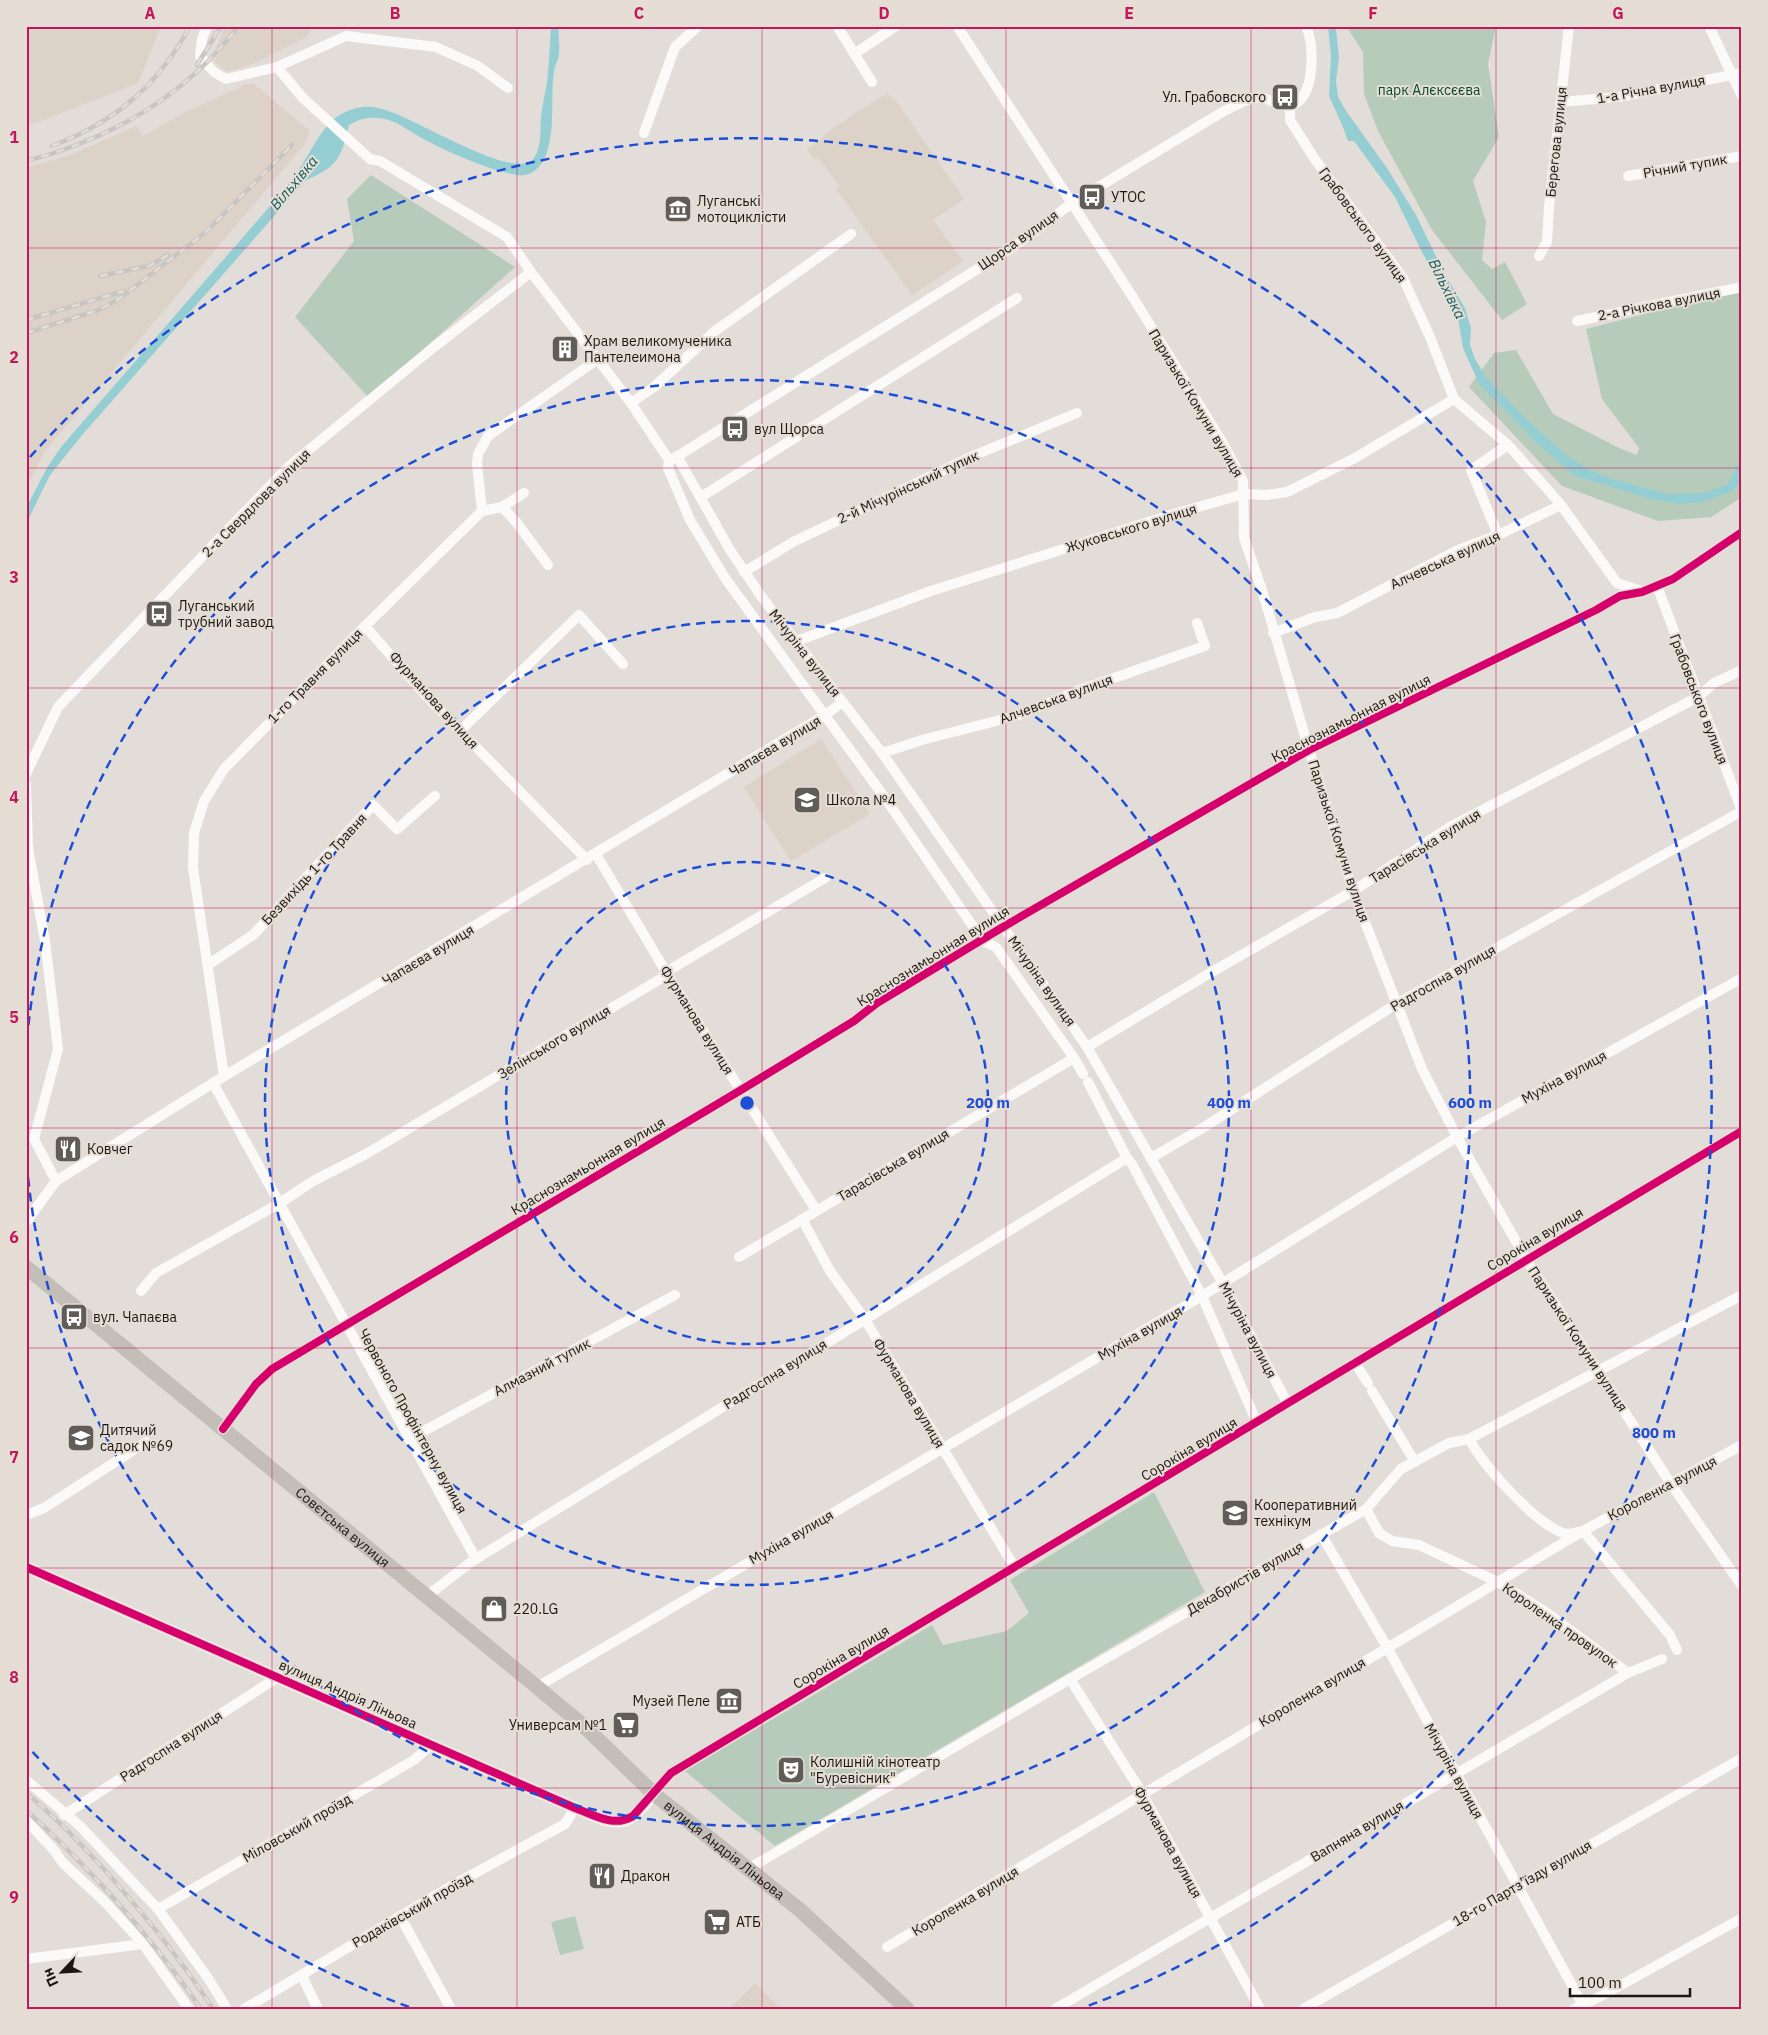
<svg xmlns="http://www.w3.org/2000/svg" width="1768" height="2035" font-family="'IBM Plex Sans',sans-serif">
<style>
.built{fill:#dcd2c7}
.green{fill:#b7cbba}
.water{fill:#94ced2}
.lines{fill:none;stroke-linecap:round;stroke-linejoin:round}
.minor{stroke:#fbfaf9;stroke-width:10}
.tertiary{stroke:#fbfaf9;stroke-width:12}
.primary{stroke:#c3beb8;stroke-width:15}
.rail-casing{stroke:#c8c6c4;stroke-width:4.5}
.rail{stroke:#e6ddd4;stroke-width:2.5;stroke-dasharray:8;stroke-linecap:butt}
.cycleway-casing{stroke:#e6ddd4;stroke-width:11}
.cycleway{stroke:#d6006c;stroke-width:8}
.grid{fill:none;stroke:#c2185b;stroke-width:1;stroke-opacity:0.55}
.ring{fill:none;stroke:#1d4ed8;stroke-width:2.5;stroke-dasharray:9 6}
.labels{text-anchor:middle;stroke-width:4;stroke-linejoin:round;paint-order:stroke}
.street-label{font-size:14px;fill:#1a1713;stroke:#e6ddd4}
.park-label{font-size:14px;fill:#004d2a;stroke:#e6ddd4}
.poi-label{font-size:14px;fill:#1a1713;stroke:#e6ddd4;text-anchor:start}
.water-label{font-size:15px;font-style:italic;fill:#105b60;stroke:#e6ddd4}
.centre{fill:#1d4ed8;stroke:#e6ddd4;stroke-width:2.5}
.ring-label{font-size:15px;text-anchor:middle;font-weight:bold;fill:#1d4ed8;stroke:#e6ddd4;stroke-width:4;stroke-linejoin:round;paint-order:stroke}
.neatline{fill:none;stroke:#c2185b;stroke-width:2}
.grid-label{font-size:16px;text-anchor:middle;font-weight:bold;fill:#c2185b}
</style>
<rect width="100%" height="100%" fill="#e2ddd8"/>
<g class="built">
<polygon points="26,26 161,26 138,83 41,121 26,125"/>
<polygon points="225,26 312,26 308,36 255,63 227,72 214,61 221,52 216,48"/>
<polygon points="247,84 254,84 310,131 305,144 45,451 26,488 26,168 73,154 136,126 143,136 186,112"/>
<polygon points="888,94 897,102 964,199 933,220 963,261 912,295 836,189 839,185 817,157 814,159 807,149 821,139 830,130 879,98"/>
<polygon points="821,739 870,814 791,861 744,787"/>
<polygon points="755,1983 781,2009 729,2009"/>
</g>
<g class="green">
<polygon points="1346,26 1496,26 1488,64 1499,137 1473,181 1486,222 1482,260 1492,269 1505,262 1527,304 1502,320 1432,230 1378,131 1364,94 1363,52"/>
<polygon points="371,175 515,267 369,398 295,317 354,241 347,199"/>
<polygon points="1742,292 1742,497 1711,517 1658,521 1562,486 1469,387 1494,353 1516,350 1553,414 1619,448 1637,455 1639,448 1602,399 1586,329 1672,307"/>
<polygon points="1154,1492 1205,1592 775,1846 685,1771 932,1625 943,1645 1007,1631 1029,1613 1010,1580"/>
<polygon points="575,1916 584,1949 560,1955 551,1922"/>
</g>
<g class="water">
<path d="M551,26H559C558,35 560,44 559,53C559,59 555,65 554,71C550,98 556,128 546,155C542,164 536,173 525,175C506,178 440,149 422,138C410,132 399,122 385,119C372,116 360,118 349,125C340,160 339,165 305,181L83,434L50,475L26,524V508L47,468L61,447L283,191C290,182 297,173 303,163C314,146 324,123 343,113C352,109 362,106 372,107C404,108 513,185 534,158C542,146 540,130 541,117C542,106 545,94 547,83C549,64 550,45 551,26Z"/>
<polygon points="1328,26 1336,26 1336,30 1339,57 1336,81 1338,97 1346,111 1387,168 1416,215 1445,275 1465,308 1471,328 1470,345 1475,359 1486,377 1524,417 1566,455 1588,469 1609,478 1668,494 1703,493 1728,484 1735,471 1742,453 1742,478 1740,482 1732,491 1703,502 1683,504 1654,500 1575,476 1541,447 1479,384 1463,348 1458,318 1421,250 1395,197 1354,141 1348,141 1343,127 1329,96 1331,56"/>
</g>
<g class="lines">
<g class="minor">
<polyline points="207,26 202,39 200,56 214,72 226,79 277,67 303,98 370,159 380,161 507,237 531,272 631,403 669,460 668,468 690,520 725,578 885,798 983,941 996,947 1074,1058 1083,1074"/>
<polyline points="837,26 872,82"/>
<polyline points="957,26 1134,299 1224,445 1243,481 1244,538 1262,590 1309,750 1353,891 1422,1069 1457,1137 1526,1259 1671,1484 1742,1586"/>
<polyline points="1709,26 1742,96"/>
<polyline points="854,54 896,26"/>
<polyline points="277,67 346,36 436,47 478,66 508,88"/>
<polyline points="1560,102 1619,97 1742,73"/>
<polyline points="1290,108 1290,120 1314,158 1403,278 1430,337 1454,399 1508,445 1542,483 1561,505 1617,583 1641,591"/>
<polyline points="644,133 675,47 698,26"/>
<polyline points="1628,176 1742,156"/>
<polyline points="1539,256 1547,242 1549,207 1569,26"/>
<polyline points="1577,321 1742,287"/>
<polyline points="631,403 654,387 715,331 851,234"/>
<polyline points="677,456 730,550 761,596 882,753 1087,1047 1222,1282 1288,1404"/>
<path d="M673,459L1016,245L1072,203L1224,111L1245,101L1261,97L1290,108C1293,105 1299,102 1302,98C1314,82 1314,44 1306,26"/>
<polyline points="701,497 1017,298"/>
<polyline points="502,507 517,523 548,565"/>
<polyline points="482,511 502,507 524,493"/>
<polyline points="1498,535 1471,470 1508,445"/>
<polyline points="744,572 793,542 975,455 1077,413"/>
<polyline points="1657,586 1742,811"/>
<polyline points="365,626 428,698 587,860"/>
<polyline points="1273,633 1315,617 1337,613 1458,550 1498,535 1561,505"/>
<polyline points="797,641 931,591 1177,513 1244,494 1266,495 1287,492 1355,458 1454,399"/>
<polyline points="460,731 579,615 623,664"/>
<polyline points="882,753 922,740 1019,715 1077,691 1205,646 1197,623"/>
<polyline points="26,774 58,707 288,467 434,347 531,272"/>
<polyline points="26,784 28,848 45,941 58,1049 34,1139 56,1181"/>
<polyline points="596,854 666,972 816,1210"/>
<polyline points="209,964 253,935 373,805 397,829 435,796"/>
<polyline points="1087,1047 1210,973 1353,891 1450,827 1698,697 1714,683 1742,670"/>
<polyline points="224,1076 193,868 194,833 204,801 224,769 352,639 482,511 477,464 478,454 488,436 598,359"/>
<polyline points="1088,1082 1127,1158 1132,1164 1202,1296 1257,1423"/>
<polyline points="213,1083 476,1559"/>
<polyline points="1151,1158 1201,1129 1396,1004 1742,811"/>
<polyline points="802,1219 830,1271 864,1318 1015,1568"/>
<polyline points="26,1222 56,1181 213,1083 825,715 843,702"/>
<polyline points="739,1257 1074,1058"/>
<polyline points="141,1291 156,1273 280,1203 313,1181 366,1154 662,978 666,972 825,878"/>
<polyline points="1355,1363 1368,1383"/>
<polyline points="1372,1391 1415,1462"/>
<polyline points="223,1429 256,1384 272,1369 741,1090 854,1021 877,1003 1003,927 1309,750 1596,610 1620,596 1642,592 1673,579 1742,532"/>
<polyline points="409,1439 675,1295"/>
<path d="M1469,1439C1481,1463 1541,1531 1568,1534C1572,1534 1578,1532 1583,1531L1670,1635L1677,1650"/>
<polyline points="1366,1509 1379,1533 1392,1541 1419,1545 1498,1582 1547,1613 1628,1673"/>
<polyline points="26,1515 44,1508 146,1442"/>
<polyline points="1321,1534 1387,1647 1585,2009"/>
<polyline points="427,1596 471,1562 1127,1158"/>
<polyline points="1070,1679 1142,1793 1260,2009"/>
<polyline points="537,1687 1202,1296 1457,1137 1742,978"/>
<polyline points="26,1780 80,1826 158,1909 208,1978 227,2009"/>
<path d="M654,1794L671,1773C1029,1561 1384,1343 1742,1131"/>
<polyline points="64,1815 278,1677"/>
<polyline points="26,1820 53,1849 63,1863 105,1902 143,1944 189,2009"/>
<polyline points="748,1869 1070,1679 1366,1509 1401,1469 1449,1443 1469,1439 1742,1295"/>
<polyline points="158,1909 414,1760 432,1744"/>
<polyline points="400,1916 451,2009"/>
<polyline points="887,1947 1583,1531 1742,1445"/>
<polyline points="26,1959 143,1944"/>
<polyline points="302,1976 318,2009"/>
<polyline points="244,2009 453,1885 565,1824 575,1808"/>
<polyline points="1055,2009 1628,1673 1662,1659"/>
<polyline points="1303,2009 1742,1758"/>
<polyline points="1574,2009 1605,1994 1742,1918"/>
</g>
<path class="tertiary" d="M26,1567L575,1808C591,1814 616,1829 632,1817C640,1811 647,1802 654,1794"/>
<path class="primary" id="s1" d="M26,1267L537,1687L585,1727L654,1794L800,1910L907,2009"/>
<g class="rail-casing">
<g id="rail">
<polyline points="197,65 221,26"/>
<path d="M52,146C115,122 158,86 190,26"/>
<path d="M26,161C108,140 187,96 238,26"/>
<polyline points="100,276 149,266 168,255"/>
<polyline points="26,320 124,291"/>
<polyline points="26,333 99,310 119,299 206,232 292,145"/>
<path d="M26,1793C57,1818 84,1847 110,1876C148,1919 182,1961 213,2009"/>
<path d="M26,1810C92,1870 150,1935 201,2009"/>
</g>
</g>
<use href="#rail" class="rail"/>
<g class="cycleway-casing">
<g id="cycleway">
<polyline points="223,1429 256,1384 272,1369 741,1090 854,1021 877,1003 1003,927 1309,750 1596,610 1620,596 1642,592 1673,579 1742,532"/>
<path d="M26,1567L575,1808C594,1815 614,1828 633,1816L671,1773C1029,1561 1384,1343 1742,1131"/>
</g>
</g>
<use href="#cycleway" class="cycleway"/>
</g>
<path class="grid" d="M272,26V2009M517,26V2009M762,26V2009M1006,26V2009M1251,26V2009M1496,26V2009M26,248H1742M26,468H1742M26,688H1742M26,908H1742M26,1128H1742M26,1348H1742M26,1568H1742M26,1788H1742"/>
<g class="ring">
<circle cx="747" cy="1103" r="241"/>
<circle cx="747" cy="1103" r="482"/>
<path d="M27 1040A723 723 0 1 1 27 1166"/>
<path d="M409 2007A965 965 0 0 1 30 1749M30 457A965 965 0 1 1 1085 2007"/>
</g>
<defs>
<g id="bus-square" transform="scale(1.4375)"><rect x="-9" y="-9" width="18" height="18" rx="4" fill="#605c58" stroke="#e6ddd4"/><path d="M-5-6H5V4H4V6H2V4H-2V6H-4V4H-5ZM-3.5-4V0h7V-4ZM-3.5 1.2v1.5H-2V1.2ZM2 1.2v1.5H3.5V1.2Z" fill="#fff"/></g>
<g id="museum-square" transform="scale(1.4375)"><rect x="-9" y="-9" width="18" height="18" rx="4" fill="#605c58" stroke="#e6ddd4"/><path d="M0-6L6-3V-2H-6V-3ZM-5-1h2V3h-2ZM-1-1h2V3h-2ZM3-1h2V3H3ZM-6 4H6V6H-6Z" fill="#fff"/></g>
<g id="building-square" transform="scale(1.4375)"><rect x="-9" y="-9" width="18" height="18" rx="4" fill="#605c58" stroke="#e6ddd4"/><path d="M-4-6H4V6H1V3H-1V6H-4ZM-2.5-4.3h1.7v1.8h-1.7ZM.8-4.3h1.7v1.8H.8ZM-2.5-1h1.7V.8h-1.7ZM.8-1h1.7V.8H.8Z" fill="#fff"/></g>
<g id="school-square" transform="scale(1.4375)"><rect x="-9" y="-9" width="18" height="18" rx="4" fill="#605c58" stroke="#e6ddd4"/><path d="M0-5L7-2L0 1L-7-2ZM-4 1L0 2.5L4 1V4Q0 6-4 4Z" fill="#fff"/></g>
<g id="restaurant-square" transform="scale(1.4375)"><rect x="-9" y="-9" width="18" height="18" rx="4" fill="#605c58" stroke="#e6ddd4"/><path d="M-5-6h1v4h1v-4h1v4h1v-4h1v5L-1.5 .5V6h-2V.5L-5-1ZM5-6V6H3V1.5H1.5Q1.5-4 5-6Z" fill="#fff"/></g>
<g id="university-square" transform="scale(1.4375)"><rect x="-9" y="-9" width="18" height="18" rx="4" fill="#605c58" stroke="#e6ddd4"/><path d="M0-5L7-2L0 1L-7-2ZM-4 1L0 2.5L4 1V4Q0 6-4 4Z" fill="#fff"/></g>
<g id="shop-square" transform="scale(1.4375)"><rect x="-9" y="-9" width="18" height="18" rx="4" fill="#605c58" stroke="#e6ddd4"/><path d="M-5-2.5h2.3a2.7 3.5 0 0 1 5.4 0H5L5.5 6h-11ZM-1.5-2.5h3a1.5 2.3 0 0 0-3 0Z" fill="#fff"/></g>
<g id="supermarket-square" transform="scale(1.4375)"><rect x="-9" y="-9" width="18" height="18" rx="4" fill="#605c58" stroke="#e6ddd4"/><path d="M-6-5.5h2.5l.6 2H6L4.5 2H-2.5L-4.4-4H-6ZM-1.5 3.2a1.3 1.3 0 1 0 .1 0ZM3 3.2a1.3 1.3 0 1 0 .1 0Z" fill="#fff"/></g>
<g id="theatre-square" transform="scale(1.4375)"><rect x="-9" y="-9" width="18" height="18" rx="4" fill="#605c58" stroke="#e6ddd4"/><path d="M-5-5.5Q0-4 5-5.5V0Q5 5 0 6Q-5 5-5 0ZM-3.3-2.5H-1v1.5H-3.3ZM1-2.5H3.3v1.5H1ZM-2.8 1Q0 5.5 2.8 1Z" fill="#fff"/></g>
</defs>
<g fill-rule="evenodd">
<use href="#bus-square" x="1285" y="97"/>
<use href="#bus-square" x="1092" y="197"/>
<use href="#museum-square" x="678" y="209"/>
<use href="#building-square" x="565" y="349"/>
<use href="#bus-square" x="735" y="429"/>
<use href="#bus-square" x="159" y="614"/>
<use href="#school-square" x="807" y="800"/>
<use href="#restaurant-square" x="68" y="1149"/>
<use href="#bus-square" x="74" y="1317"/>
<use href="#school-square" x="81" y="1438"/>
<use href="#university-square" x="1235" y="1513"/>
<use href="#shop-square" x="494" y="1609"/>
<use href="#museum-square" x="729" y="1701"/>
<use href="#supermarket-square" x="626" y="1725"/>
<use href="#theatre-square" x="791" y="1770"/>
<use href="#restaurant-square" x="602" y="1876"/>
<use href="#supermarket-square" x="717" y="1922"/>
</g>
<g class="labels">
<g class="street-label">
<text transform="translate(1651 89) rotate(-10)" y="5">1-а Річна вулиця</text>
<text transform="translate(1556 142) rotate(-84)" y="5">Берегова вулиця</text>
<text transform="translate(1685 166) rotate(-10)" y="5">Річний тупик</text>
<text transform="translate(1363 225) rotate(54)" y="5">Грабовського вулиця</text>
<text transform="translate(1018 240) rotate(-35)" y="5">Щорса вулиця</text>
<text transform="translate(1659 304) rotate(-11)" y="5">2-а Річкова вулиця</text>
<text transform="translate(1196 403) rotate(59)" y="5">Паризької Комуни вулиця</text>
<text transform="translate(908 487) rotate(-25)" y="5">2-й Мічурінський тупик</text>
<text transform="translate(256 503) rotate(-45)" y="5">2-а Свердлова вулиця</text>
<text transform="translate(1131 528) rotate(-17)" y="5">Жуковського вулиця</text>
<text transform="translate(1445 560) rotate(-25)" y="5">Алчевська вулиця</text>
<text transform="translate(805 653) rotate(52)" y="5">Мічуріна вулиця</text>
<text transform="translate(315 676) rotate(-45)" y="5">1-го Травня вулиця</text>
<text transform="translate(1056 699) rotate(-20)" y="5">Алчевська вулиця</text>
<text transform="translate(1699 699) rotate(69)" y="5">Грабовського вулиця</text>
<text transform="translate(434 700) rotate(48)" y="5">Фурманова вулиця</text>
<text transform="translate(1351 718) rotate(-27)" y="5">Краснознамьонная вулиця</text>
<text transform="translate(775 746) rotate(-31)" y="5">Чапаєва вулиця</text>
<text transform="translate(1339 841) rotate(72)" y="5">Паризької Комуни вулиця</text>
<text transform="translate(1425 846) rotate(-32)" y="5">Тарасівська вулиця</text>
<text transform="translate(314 869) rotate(-47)" y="5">Безвихідь 1-го Травня</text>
<text transform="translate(428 955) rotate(-31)" y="5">Чапаєва вулиця</text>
<text transform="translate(933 956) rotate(-32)" y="5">Краснознамьонная вулиця</text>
<text transform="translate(1443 978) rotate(-30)" y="5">Радгоспна вулиця</text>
<text transform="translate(1042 981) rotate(55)" y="5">Мічуріна вулиця</text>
<text transform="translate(697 1020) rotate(58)" y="5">Фурманова вулиця</text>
<text transform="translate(554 1042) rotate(-31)" y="5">Зелінського вулиця</text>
<text transform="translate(1564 1077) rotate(-29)" y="5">Мухіна вулиця</text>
<text transform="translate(893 1165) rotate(-31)" y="5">Тарасівська вулиця</text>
<text transform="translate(588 1166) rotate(-31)" y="5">Краснознамьонная вулиця</text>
<text transform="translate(1535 1239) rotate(-31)" y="5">Сорокіна вулиця</text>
<text transform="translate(1248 1330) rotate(62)" y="5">Мічуріна вулиця</text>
<text transform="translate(1140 1333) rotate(-30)" y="5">Мухіна вулиця</text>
<text transform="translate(1578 1339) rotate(57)" y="5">Паризької Комуни вулиця</text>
<text transform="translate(542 1367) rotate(-28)" y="5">Алмазний тупик</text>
<text transform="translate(775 1374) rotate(-32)" y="5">Радгоспна вулиця</text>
<text transform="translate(909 1393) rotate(59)" y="5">Фурманова вулиця</text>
<text transform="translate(413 1421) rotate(61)" y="5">Червоного Профінтерну вулиця</text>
<text transform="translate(1189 1449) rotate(-31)" y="5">Сорокіна вулиця</text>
<text transform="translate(1662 1488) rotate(-28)" y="5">Короленка вулиця</text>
<text dy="5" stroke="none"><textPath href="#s1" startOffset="410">Совєтська вулиця</textPath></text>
<text transform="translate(791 1537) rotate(-30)" y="5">Мухіна вулиця</text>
<text transform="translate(1245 1578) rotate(-30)" y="5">Декабристів вулиця</text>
<text transform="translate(1560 1625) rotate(35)" y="5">Короленка провулок</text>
<text transform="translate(841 1657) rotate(-31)" y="5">Сорокіна вулиця</text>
<text transform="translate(1312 1692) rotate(-31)" y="5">Короленка вулиця</text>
<text transform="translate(348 1694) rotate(24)" y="5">вулиця Андрія Ліньова</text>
<text transform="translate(171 1746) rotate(-33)" y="5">Радгоспна вулиця</text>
<text transform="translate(1454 1771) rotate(61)" y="5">Мічуріна вулиця</text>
<text transform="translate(297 1828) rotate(-30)" y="5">Міловський проїзд</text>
<text transform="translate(1357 1831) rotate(-31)" y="5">Вапняна вулиця</text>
<text transform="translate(1168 1842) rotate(61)" y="5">Фурманова вулиця</text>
<text dy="5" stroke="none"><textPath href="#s1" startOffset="910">вулиця Андрія Ліньова</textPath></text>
<text transform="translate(1522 1883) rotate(-30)" y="5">18-го Партз’їзду вулиця</text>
<text transform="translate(965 1901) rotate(-31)" y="5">Короленка вулиця</text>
<text transform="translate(412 1910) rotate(-30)" y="5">Родаківський проїзд</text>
</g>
<g class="park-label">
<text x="1429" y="95">парк Алєксєєва</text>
</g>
<g class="poi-label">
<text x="1266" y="102" text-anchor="end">Ул. Грабовского</text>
<text x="1111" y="202">УТОС</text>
<text x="697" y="206">Луганські<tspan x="697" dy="16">мотоциклісти</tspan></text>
<text x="584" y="346">Храм великомученика<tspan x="584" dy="16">Пантелеимона</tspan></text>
<text x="754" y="434">вул Щорса</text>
<text x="178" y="611">Луганський<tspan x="178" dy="16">трубний завод</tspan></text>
<text x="826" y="805">Школа №4</text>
<text x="87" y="1154">Ковчег</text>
<text x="93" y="1322">вул. Чапаєва</text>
<text x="100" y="1435">Дитячий<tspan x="100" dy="16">садок №69</tspan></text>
<text x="1254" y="1510">Кооперативний<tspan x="1254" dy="16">технікум</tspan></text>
<text x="513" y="1614">220.LG</text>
<text x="710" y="1706" text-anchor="end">Музей Пеле</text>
<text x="607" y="1730" text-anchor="end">Универсам №1</text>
<text x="810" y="1767">Колишній кінотеатр<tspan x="810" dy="16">"Буревісник"</tspan></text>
<text x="621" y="1881">Дракон</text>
<text x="736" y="1927">АТБ</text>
</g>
<g class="water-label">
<text transform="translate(294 183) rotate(-50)" y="5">Вільхівка</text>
<text transform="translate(1447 289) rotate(64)" y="5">Вільхівка</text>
</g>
</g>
<circle cx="747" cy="1103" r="8" class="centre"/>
<g class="ring-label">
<text x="988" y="1108">200 m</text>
<text x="1229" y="1108">400 m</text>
<text x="1470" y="1108">600 m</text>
<text x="1654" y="1438">800 m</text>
</g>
<rect width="1768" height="2035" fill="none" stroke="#e6ddd4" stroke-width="55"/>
<g transform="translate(62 1972) rotate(245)" stroke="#e6ddd4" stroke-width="4" paint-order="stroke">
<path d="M0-4L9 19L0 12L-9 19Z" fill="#1a1713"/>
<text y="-8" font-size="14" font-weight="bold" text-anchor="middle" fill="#1a1713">Пн</text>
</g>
<path d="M1570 1988v8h120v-8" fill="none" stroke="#1a1713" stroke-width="2.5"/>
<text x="1578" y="1988" font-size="15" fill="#1a1713" stroke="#e6ddd4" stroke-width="4" paint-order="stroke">100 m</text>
<rect x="28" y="28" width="1712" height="1980" class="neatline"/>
<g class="grid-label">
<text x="150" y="19">A</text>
<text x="395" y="19">B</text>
<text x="639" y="19">C</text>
<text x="884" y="19">D</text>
<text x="1129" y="19">E</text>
<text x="1373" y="19">F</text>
<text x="1618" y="19">G</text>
<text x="14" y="143">1</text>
<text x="14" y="363">2</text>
<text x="14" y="583">3</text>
<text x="14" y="803">4</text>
<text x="14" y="1023">5</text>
<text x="14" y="1243">6</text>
<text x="14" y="1463">7</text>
<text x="14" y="1683">8</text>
<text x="14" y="1903">9</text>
</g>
</svg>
